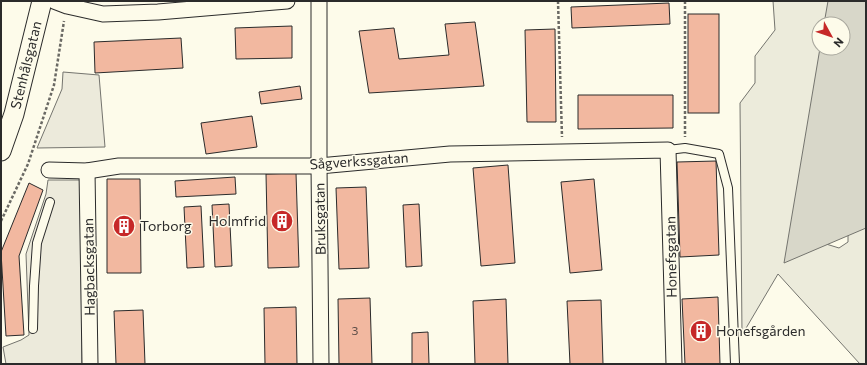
<svg xmlns="http://www.w3.org/2000/svg" width="867" height="365" font-family="Commissioner,sans-serif">
<style>
.green{fill:#ecebdb;stroke:#74746e}
.parking{fill:#eceadb;stroke:#74746e}
.water{fill:#d8d7c9;stroke:#74746e}
.building{fill:#f2b8a0;stroke:#2b2b2b}
.lines{fill:none;stroke-linecap:round;stroke-linejoin:round}
.service-casing{stroke:#2b2b2b;stroke-width:10}
.minor-casing{stroke:#2b2b2b;stroke-width:17}
.tertiary-casing{stroke:#2b2b2b;stroke-width:21}
.path{stroke:#6a6964;stroke-width:2.5;stroke-dasharray:3 2;stroke-linecap:butt}
.service{stroke:#fdfbea;stroke-width:8}
.minor{stroke:#fdfbea;stroke-width:15}
.tertiary{stroke:#fdfbea;stroke-width:19}
.labels{text-anchor:middle;stroke-width:3;stroke-linejoin:round;paint-order:stroke}
.number-label{font-size:12px;fill:#5d4e48}
.street-label{font-size:14px;fill:#2b2b2b;stroke:#fdfbea}
.poi-label{font-size:14px;fill:#2b2b2b;stroke:#fdfbea;text-anchor:start}
</style>
<rect width="100%" height="100%" fill="#fdfbea"/>
<polygon class="green" points="773,1 835,1 833,24 819,24 819,48 826,48 810,239 839,248 848,242 848,229 866,223 866,364 860,364 778,274 742,335 740,103 755,83 755,56 775,30"/>
<g class="parking">
<polygon points="63,72 99,75 105,147 37,148 62,89"/>
<polygon points="48,180 83,180 82,364 6,364 3,347 21,340 29,335 26,254 46,194"/>
</g>
<polygon class="water" points="828,1 866,1 866,228 784,263 820,48 843,48 843,24 824,24"/>
<g class="building">
<polygon points="669,3 670,24 572,28 571,7"/>
<rect x="688" y="14" width="31" height="99"/>
<polygon points="475,22 484,86 369,93 359,31 394,28 399,59 449,55 445,24"/>
<polygon points="292,26 292,58 236,59 235,28"/>
<polygon points="555,29 556,122 527,122 525,30"/>
<polygon points="181,38 183,68 95,73 94,42"/>
<polygon points="300,86 302,99 261,104 259,92"/>
<polygon points="578,95 673,95 673,128 578,129"/>
<polygon points="252,116 257,147 206,154 201,123"/>
<polygon points="716,161 719,255 680,257 677,162"/>
<polygon points="508,165 515,263 481,266 473,168"/>
<polygon points="296,173 299,267 268,268 266,174"/>
<polygon points="235,177 236,194 176,197 175,181"/>
<polygon points="107,179 140,179 141,273 107,273"/>
<polygon points="594,179 602,270 570,273 561,182"/>
<polygon points="29,183 43,190 19,256 24,335 6,336 1,252"/>
<polygon points="366,187 369,268 339,269 336,188"/>
<polygon points="229,204 232,266 215,267 212,205"/>
<polygon points="419,204 422,266 406,267 403,205"/>
<polygon points="201,206 204,267 187,268 184,207"/>
<polygon points="718,297 720,364 685,364 682,299"/>
<polygon points="370,298 372,364 339,364 338,299"/>
<polygon points="506,299 508,364 475,364 473,301"/>
<polygon points="601,300 603,364 570,364 567,301"/>
<polygon points="296,307 297,364 265,364 264,308"/>
<polygon points="143,310 145,364 116,364 114,311"/>
<polygon points="428,332 429,364 412,364 412,333"/>
</g>
<g class="lines">
<g class="service-casing">
<g id="service">
<polyline points="668,150 685,148 719,154 728,188 735,364"/>
<polyline points="33,329 34,286 37,243 50,202"/>
</g>
</g>
<g class="minor-casing">
<g id="minor">
<polyline points="54,1 67,6 103,14 158,12 287,1"/>
<polyline points="319,1 319,166 321,364"/>
<polyline points="49,170 87,171 119,166 319,166 450,154 668,150 674,364"/>
<polyline points="87,171 90,364"/>
</g>
</g>
<g class="tertiary-casing">
<polyline id="tertiary" points="1,151 14,114 42,1"/>
</g>
<g class="path">
<polyline points="558,1 562,137"/>
<polyline points="685,1 685,137"/>
<polyline points="1,221 28,164 54,85 64,21"/>
</g>
<use href="#service" class="service"/>
<use href="#minor" class="minor"/>
<use href="#tertiary" class="tertiary"/>
</g>
<defs>
<g id="building-disc" transform="scale(1.15)"><circle r="9.5" fill="#c62828" stroke="#fdfbea"/><path d="M-4-6H4V6H1V3H-1V6H-4ZM-2.5-4.3h1.7v1.8h-1.7ZM.8-4.3h1.7v1.8H.8ZM-2.5-1h1.7V.8h-1.7ZM.8-1h1.7V.8H.8Z" fill="#fff"/></g>
</defs>
<g fill-rule="evenodd">
<use href="#building-disc" x="282" y="221"/>
<use href="#building-disc" x="124" y="226"/>
<use href="#building-disc" x="701" y="331"/>
</g>
<g class="labels">
<g class="number-label">
<text x="355" y="335">3</text>
</g>
<g class="street-label">
<text transform="translate(26 65) rotate(-76)" y="5">Stenhålsgatan</text>
<text transform="translate(359 161) rotate(-4)" y="5">Sågverkssgatan</text>
<text transform="translate(320 219) rotate(-91)" y="5">Bruksgatan</text>
<text transform="translate(671 257) rotate(-91)" y="5">Honefsgatan</text>
<text transform="translate(89 267) rotate(-91)" y="5">Hagbacksgatan</text>
</g>
<g class="poi-label">
<text x="266" y="226" text-anchor="end">Holmfrid</text>
<text x="140" y="231">Torborg</text>
<text x="716" y="336">Honefsgården</text>
</g>
</g>
<rect width="867" height="365" fill="none" stroke="#2b2b2b" stroke-width="4"/>
<g transform="translate(831 36) rotate(130)"><circle r="19" fill="#fdfbea" stroke="#a9a89e"/>
<path d="M0-3L7 15L0 10L-7 15Z" fill="#c62828"/>
<text y="-6" font-size="11" font-weight="bold" text-anchor="middle" fill="#2b2b2b">N</text>
</g>
</svg>
